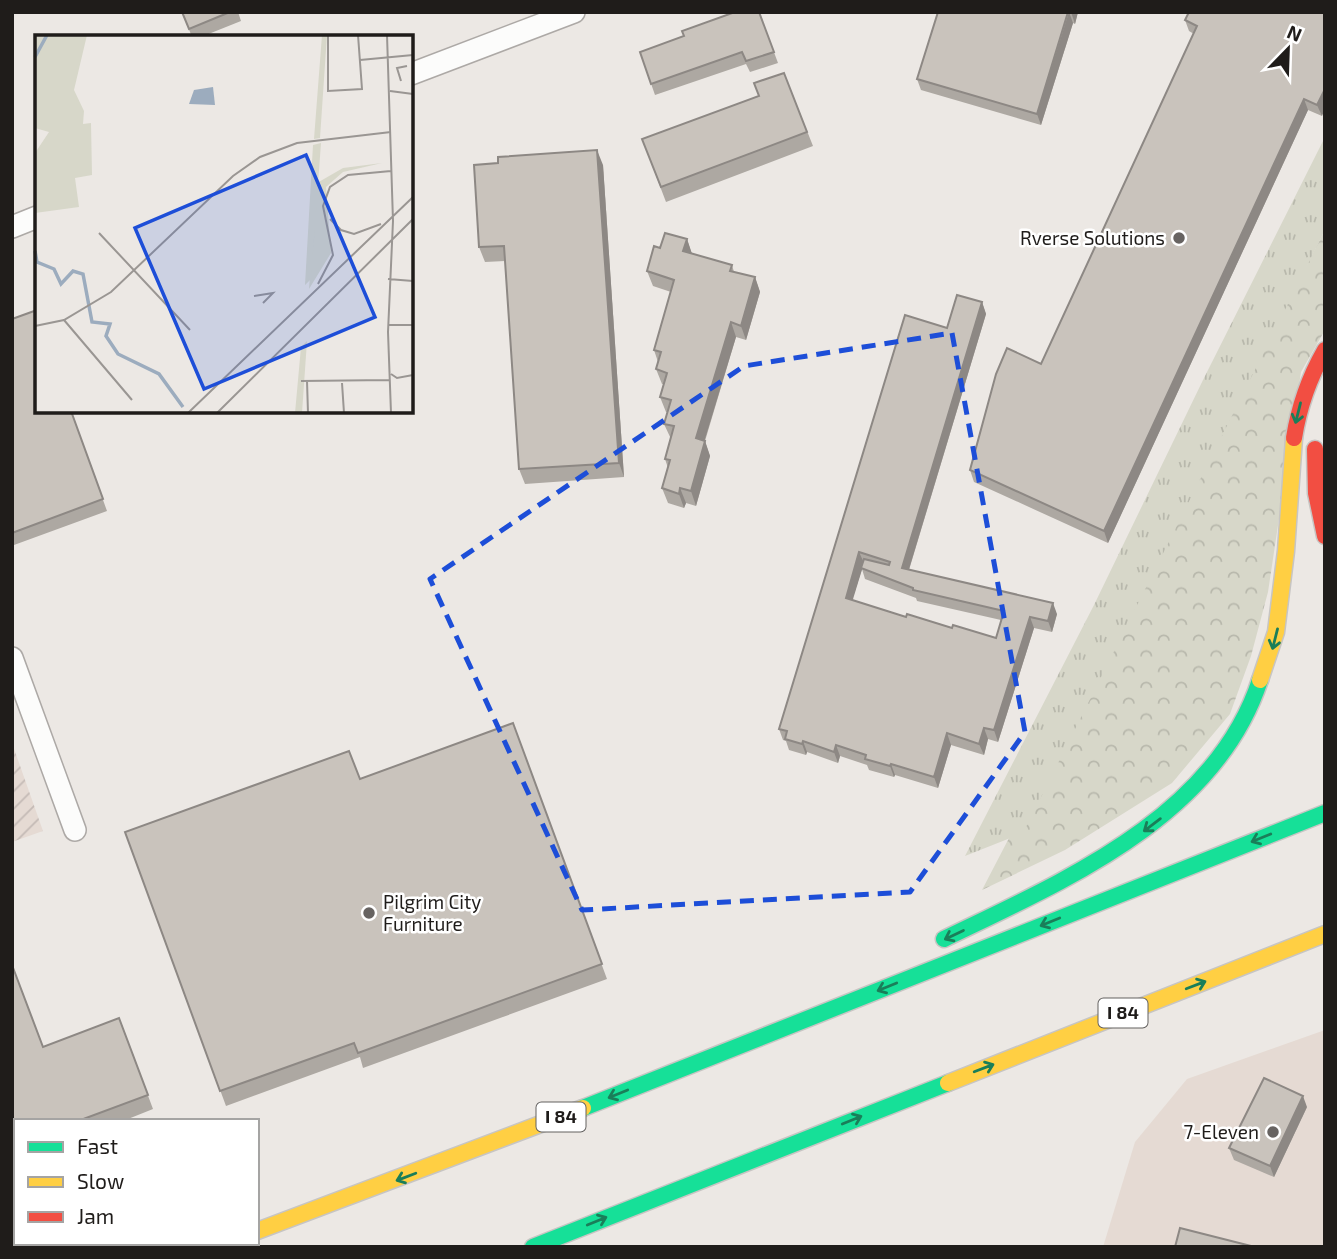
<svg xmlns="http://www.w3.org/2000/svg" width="1337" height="1259" font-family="'Exo 2',sans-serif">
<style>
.built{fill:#e5dad3}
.industrial{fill:url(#industrial-furrows)}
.forest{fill:url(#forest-crowns)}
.park{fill:url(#park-tufts)}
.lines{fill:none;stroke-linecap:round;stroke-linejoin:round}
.street-casing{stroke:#ada9a6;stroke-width:24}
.fast-casing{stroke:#c7c5c3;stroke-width:19}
.slow-casing{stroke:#c7c5c3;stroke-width:19}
.jam-casing{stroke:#c7c5c3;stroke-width:19}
.street{stroke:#fcfcfb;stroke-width:21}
.fast{stroke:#16e098;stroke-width:16}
.slow{stroke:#ffcf43;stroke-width:16}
.jam{stroke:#f24e42;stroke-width:16}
.wall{fill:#ada8a2;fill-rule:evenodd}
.shaded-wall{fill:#8d8884}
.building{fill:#c9c3bc;stroke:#8d8884;stroke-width:2;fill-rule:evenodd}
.oneway{stroke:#1a7e59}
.marked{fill:none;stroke:#1d4ed8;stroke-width:5;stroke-dasharray:14 9;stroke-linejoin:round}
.poi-dot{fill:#676361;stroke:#fff;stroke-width:2.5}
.labels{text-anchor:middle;stroke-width:5;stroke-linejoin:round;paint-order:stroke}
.shield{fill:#fff;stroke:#62605f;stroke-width:2}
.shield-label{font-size:18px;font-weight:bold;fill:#1f1c1a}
.poi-label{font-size:19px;fill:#1f1c1a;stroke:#fff;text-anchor:end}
.inset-river{fill:none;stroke:#9cacbe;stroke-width:3.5}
.inset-road{fill:none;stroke:#9a9693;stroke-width:2}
.view{fill:#1d4ed8;fill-opacity:0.15;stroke:#1d4ed8;stroke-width:3.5}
.inset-edge{fill:none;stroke:#1f1c1a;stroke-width:3.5}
</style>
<defs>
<pattern id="industrial-furrows" width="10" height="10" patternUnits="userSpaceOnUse" patternTransform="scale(1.75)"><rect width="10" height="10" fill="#e5dad3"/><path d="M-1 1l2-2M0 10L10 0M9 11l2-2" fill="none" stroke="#c4bab5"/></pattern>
<pattern id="forest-crowns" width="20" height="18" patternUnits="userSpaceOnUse" patternTransform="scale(1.75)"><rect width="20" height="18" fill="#d7d7c9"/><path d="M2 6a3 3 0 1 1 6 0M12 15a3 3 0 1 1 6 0" fill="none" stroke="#b8b8ac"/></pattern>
<pattern id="park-tufts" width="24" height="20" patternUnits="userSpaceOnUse" patternTransform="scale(1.75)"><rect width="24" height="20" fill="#d7d7c9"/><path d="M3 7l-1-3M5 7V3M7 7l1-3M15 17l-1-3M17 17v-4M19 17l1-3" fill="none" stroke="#b8b8ac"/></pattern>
</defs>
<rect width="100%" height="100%" fill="#ece8e4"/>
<polygon class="built" points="1325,1030 1325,1247 1103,1247 1135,1142 1187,1079"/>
<polygon class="industrial" points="12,743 43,831 12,842"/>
<polygon class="forest" points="1325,230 1325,330 1301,372 1268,592 1251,656 1230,714 1172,783 1065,850 982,890"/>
<polygon class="park" points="1325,137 1325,230 1023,833 965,856 1094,605 1203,380"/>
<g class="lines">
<g class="street-casing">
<g id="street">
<polyline points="411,74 574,12"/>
<polyline points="12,227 37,217"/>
<polyline points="12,658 75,830"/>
</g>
</g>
<g class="fast-casing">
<g id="fast">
<path d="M944,939C1063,881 1215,818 1260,680"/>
<polyline points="583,1108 1325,813"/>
<polyline points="212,1247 223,1243"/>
<polyline points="533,1247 948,1083"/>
</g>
</g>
<g class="slow-casing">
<g id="slow">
<polyline points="1260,680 1276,632 1286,551 1294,438"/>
<polyline points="948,1083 1325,934"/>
<polyline points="257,1231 583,1108"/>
</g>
</g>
<g class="jam-casing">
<g id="jam">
<path d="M1294,438C1299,406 1309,378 1325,350"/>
<polyline points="1315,449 1316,493 1325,536"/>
</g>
</g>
<use href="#street" class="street"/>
<use href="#fast" class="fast"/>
<use href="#slow" class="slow"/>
<use href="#jam" class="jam"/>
</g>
<g class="wall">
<polygon points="182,12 238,12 241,21 201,37 192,37"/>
<polygon points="759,12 778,63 750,72 746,64 655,95 640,52"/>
<polygon points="938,12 1078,12 1075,24 1073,23 1041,125 921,90 917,79"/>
<polygon points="1325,12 1322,116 1308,110 1108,543 974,482 970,470 1041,364 1194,34 1189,31 1185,20"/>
<polygon points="784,73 813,146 666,202 642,139 759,96"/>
<polygon points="603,165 624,477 525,484 519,469 505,261 485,262 479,247"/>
<polygon points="687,239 692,254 732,265 734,272 755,277 760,292 746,340 736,337 705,441 710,456 696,506 686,503 684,508 668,503 662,488 668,468 665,459 671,439 664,424 667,412 666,412 660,397 664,384 662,384 656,369 658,362 654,350 671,292 653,286 647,271"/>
<path d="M982,302L986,314L909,570L1057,614L1052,632L1034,628L998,742L988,739L984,755L951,745L938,788L895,775L894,777L869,770L867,765L840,756L838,763L807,752L806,755L789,750L786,741L783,740L779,729L947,328ZM862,569L865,579L916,598L917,601L1001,620L996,638L906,617L852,600Z"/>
<polygon points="12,319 37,411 71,411 107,511 14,545 12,540"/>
<polygon points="513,723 607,979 363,1068 360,1057 226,1106 125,832 360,779"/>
<polygon points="12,965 43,1047 119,1018 153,1109 123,1121 16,1121 16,1161 12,1162"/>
<polygon points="1307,1107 1274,1177 1234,1160 1229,1148"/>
</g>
<g class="shaded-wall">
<polygon points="1069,12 1073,23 1041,125 1037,114"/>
<polygon points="1071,12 1078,12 1075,24"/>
<polygon points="1325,89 1325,109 1322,116 1317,105"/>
<polygon points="1304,99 1308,110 1108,543 1104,531"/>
<polygon points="597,150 603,165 624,477 619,463"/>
<polygon points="687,239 692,254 683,251"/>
<polygon points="755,277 760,292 746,340 741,326"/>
<polygon points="982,302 986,314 906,579 902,568"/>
<polygon points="731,322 736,337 701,452 696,438"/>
<polygon points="705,441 710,456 696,506 691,491"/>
<polygon points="680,488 686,503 684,508 679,494"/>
<polygon points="859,552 864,563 850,609 846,598"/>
<polygon points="1053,603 1057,614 1052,632 1048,621"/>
<polygon points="1030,617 1034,628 998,742 994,730"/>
<polygon points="984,728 988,739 984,755 979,744"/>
<polygon points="947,733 951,745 938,788 934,777"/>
<polygon points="803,741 807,752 806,755 802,744"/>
<polygon points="836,745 840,756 838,763 834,752"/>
<polygon points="891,764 895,775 894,777 890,766"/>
<polygon points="1303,1096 1307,1107 1274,1177 1270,1166"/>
</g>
<g class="building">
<polygon points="182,12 230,12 189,29"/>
<polygon points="735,12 759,12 774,52 746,61 742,52 651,84 640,52 684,36 682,31"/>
<polygon points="938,12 1068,12 1037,114 917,79"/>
<polygon points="1189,12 1325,12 1325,89 1317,105 1304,99 1104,531 970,470 996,374 1007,348 1041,364 1197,26 1185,20"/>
<polygon points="784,73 807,132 661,187 642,139 759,96 754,83"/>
<polygon points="597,150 619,463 519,469 504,246 479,247 474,165 498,163 498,157"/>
<polygon points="665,233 687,239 683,251 732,265 730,271 755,277 741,326 731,322 696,438 705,441 691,491 680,488 679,494 662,488 670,460 665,459 674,426 664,424 671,400 660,397 667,373 656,369 661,352 654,350 674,280 647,271 654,246 660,248"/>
<path d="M957,295L982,302L902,568L1053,603L1048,621L1030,617L994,730L984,728L979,744L947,733L934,777L891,764L890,766L865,759L866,755L836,745L834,752L803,741L802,744L785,739L787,731L779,729L905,315L947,328ZM859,552L890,562L889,565L864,559L861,568L913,588V590L1004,611L996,638L953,625L952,628L907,614L906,617L846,598Z"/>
<polygon points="37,310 37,411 71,411 103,499 12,533 12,319"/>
<polygon points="513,723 602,964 358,1053 354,1043 220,1091 125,832 349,751 360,779"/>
<polygon points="12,965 43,1047 119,1018 148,1095 78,1121 16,1121 16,1144 12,1146"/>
<polygon points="1264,1078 1303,1096 1270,1166 1229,1148"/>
<polygon points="1180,1228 1255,1247 1175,1247"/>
</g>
<defs><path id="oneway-shaft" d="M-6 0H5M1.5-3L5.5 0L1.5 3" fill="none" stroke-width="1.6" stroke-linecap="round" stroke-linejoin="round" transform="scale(1.75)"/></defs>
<g class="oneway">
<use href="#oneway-shaft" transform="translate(1298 413) rotate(104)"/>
<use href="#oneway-shaft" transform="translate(1275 639) rotate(104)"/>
<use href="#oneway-shaft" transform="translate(1152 825) rotate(143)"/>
<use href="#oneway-shaft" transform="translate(1261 838) rotate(158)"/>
<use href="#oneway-shaft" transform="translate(1050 922) rotate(158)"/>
<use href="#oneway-shaft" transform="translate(954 935) rotate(154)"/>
<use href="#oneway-shaft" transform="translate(1196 985) rotate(-21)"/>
<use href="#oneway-shaft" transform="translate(887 987) rotate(158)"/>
<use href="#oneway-shaft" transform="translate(984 1068) rotate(-21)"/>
<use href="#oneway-shaft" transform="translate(618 1094) rotate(158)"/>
<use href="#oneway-shaft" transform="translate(852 1120) rotate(-22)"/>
<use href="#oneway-shaft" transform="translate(406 1177) rotate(159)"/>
<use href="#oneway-shaft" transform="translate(597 1221) rotate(-22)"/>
</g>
<path class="marked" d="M952,333L1025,732L910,892L582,910L430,579L744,366Z"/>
<g class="poi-dot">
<circle cx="1179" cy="238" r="7"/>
<circle cx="369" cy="913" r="7"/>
<circle cx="1273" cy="1132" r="7"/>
</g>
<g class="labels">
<g class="shield">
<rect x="1098.5" y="998.5" width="49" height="29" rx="5"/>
<rect x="536.5" y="1102.5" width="49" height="29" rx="5"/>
</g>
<g class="shield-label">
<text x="1123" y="1019">I 84</text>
<text x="561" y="1123">I 84</text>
</g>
<g class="poi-label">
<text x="1165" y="245">Rverse Solutions</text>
<text x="383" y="909" text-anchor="start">Pilgrim City<tspan x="383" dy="22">Furniture</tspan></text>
<text x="1259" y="1139">7-Eleven</text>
</g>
</g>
<g transform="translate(35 35)">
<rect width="378" height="378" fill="#ece8e4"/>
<path d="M52,0L39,55L49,76L48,89L56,88L57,140L40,143L44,172L0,178V118L14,97L0,93V2ZM347,128L308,137L291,152L296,218L274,254L282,148L308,133Z" fill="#d7d7c9"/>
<path d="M287,0H292L285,103L279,104ZM286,108L276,244L270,250L278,110ZM272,306L267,378H260L266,312Z" fill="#d7d7c9"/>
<path d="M178,52L180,70L154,69L159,55Z" fill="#9cacbe"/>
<path class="inset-river" d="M0,22L12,0M0,216L2,227L19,234L26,249L38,236L48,239L57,287L75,289L71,301L83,319L124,339L148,372"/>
<path class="inset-road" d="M293,0V56L327,54L323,0M352,0L358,186L353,297L356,378M325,25L378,20M366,46L362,33L372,31M355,56L378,59M295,184L306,195L319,199L346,189M64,198L155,295M353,244L378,246M283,249L298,220L288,171L295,152L313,140L356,136M219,261L238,258L228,268M29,285L97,365M353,290H378M0,291L29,285L76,257L198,141L225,122L262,108L356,97M356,339L362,343L378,340M266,346L354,345M272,346L273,378M307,348L309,378M153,378L378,162M182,378L378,184"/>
<path class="view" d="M271,120L340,282L169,354L100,193Z"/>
<rect width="378" height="378" class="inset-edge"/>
</g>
<rect width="1337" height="1259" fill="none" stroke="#1f1c1a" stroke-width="28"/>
<rect x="14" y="1119" width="245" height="126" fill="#ffffff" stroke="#a5a4a3" stroke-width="2"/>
<rect x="28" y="1142" width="35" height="10" fill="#16e098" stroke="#a5a4a3" stroke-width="2"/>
<text x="77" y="1154" font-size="21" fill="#1f1c1a">Fast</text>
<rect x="28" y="1177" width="35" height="10" fill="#ffcf43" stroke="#a5a4a3" stroke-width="2"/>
<text x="77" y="1189" font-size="21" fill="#1f1c1a">Slow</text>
<rect x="28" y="1212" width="35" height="10" fill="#f24e42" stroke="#a5a4a3" stroke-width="2"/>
<text x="77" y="1224" font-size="21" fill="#1f1c1a">Jam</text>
<g transform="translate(1288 49) rotate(23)" stroke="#ffffff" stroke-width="5" paint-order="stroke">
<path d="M0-5L12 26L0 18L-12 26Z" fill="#1f1c1a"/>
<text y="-10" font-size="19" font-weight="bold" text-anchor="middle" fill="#1f1c1a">N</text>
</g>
</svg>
